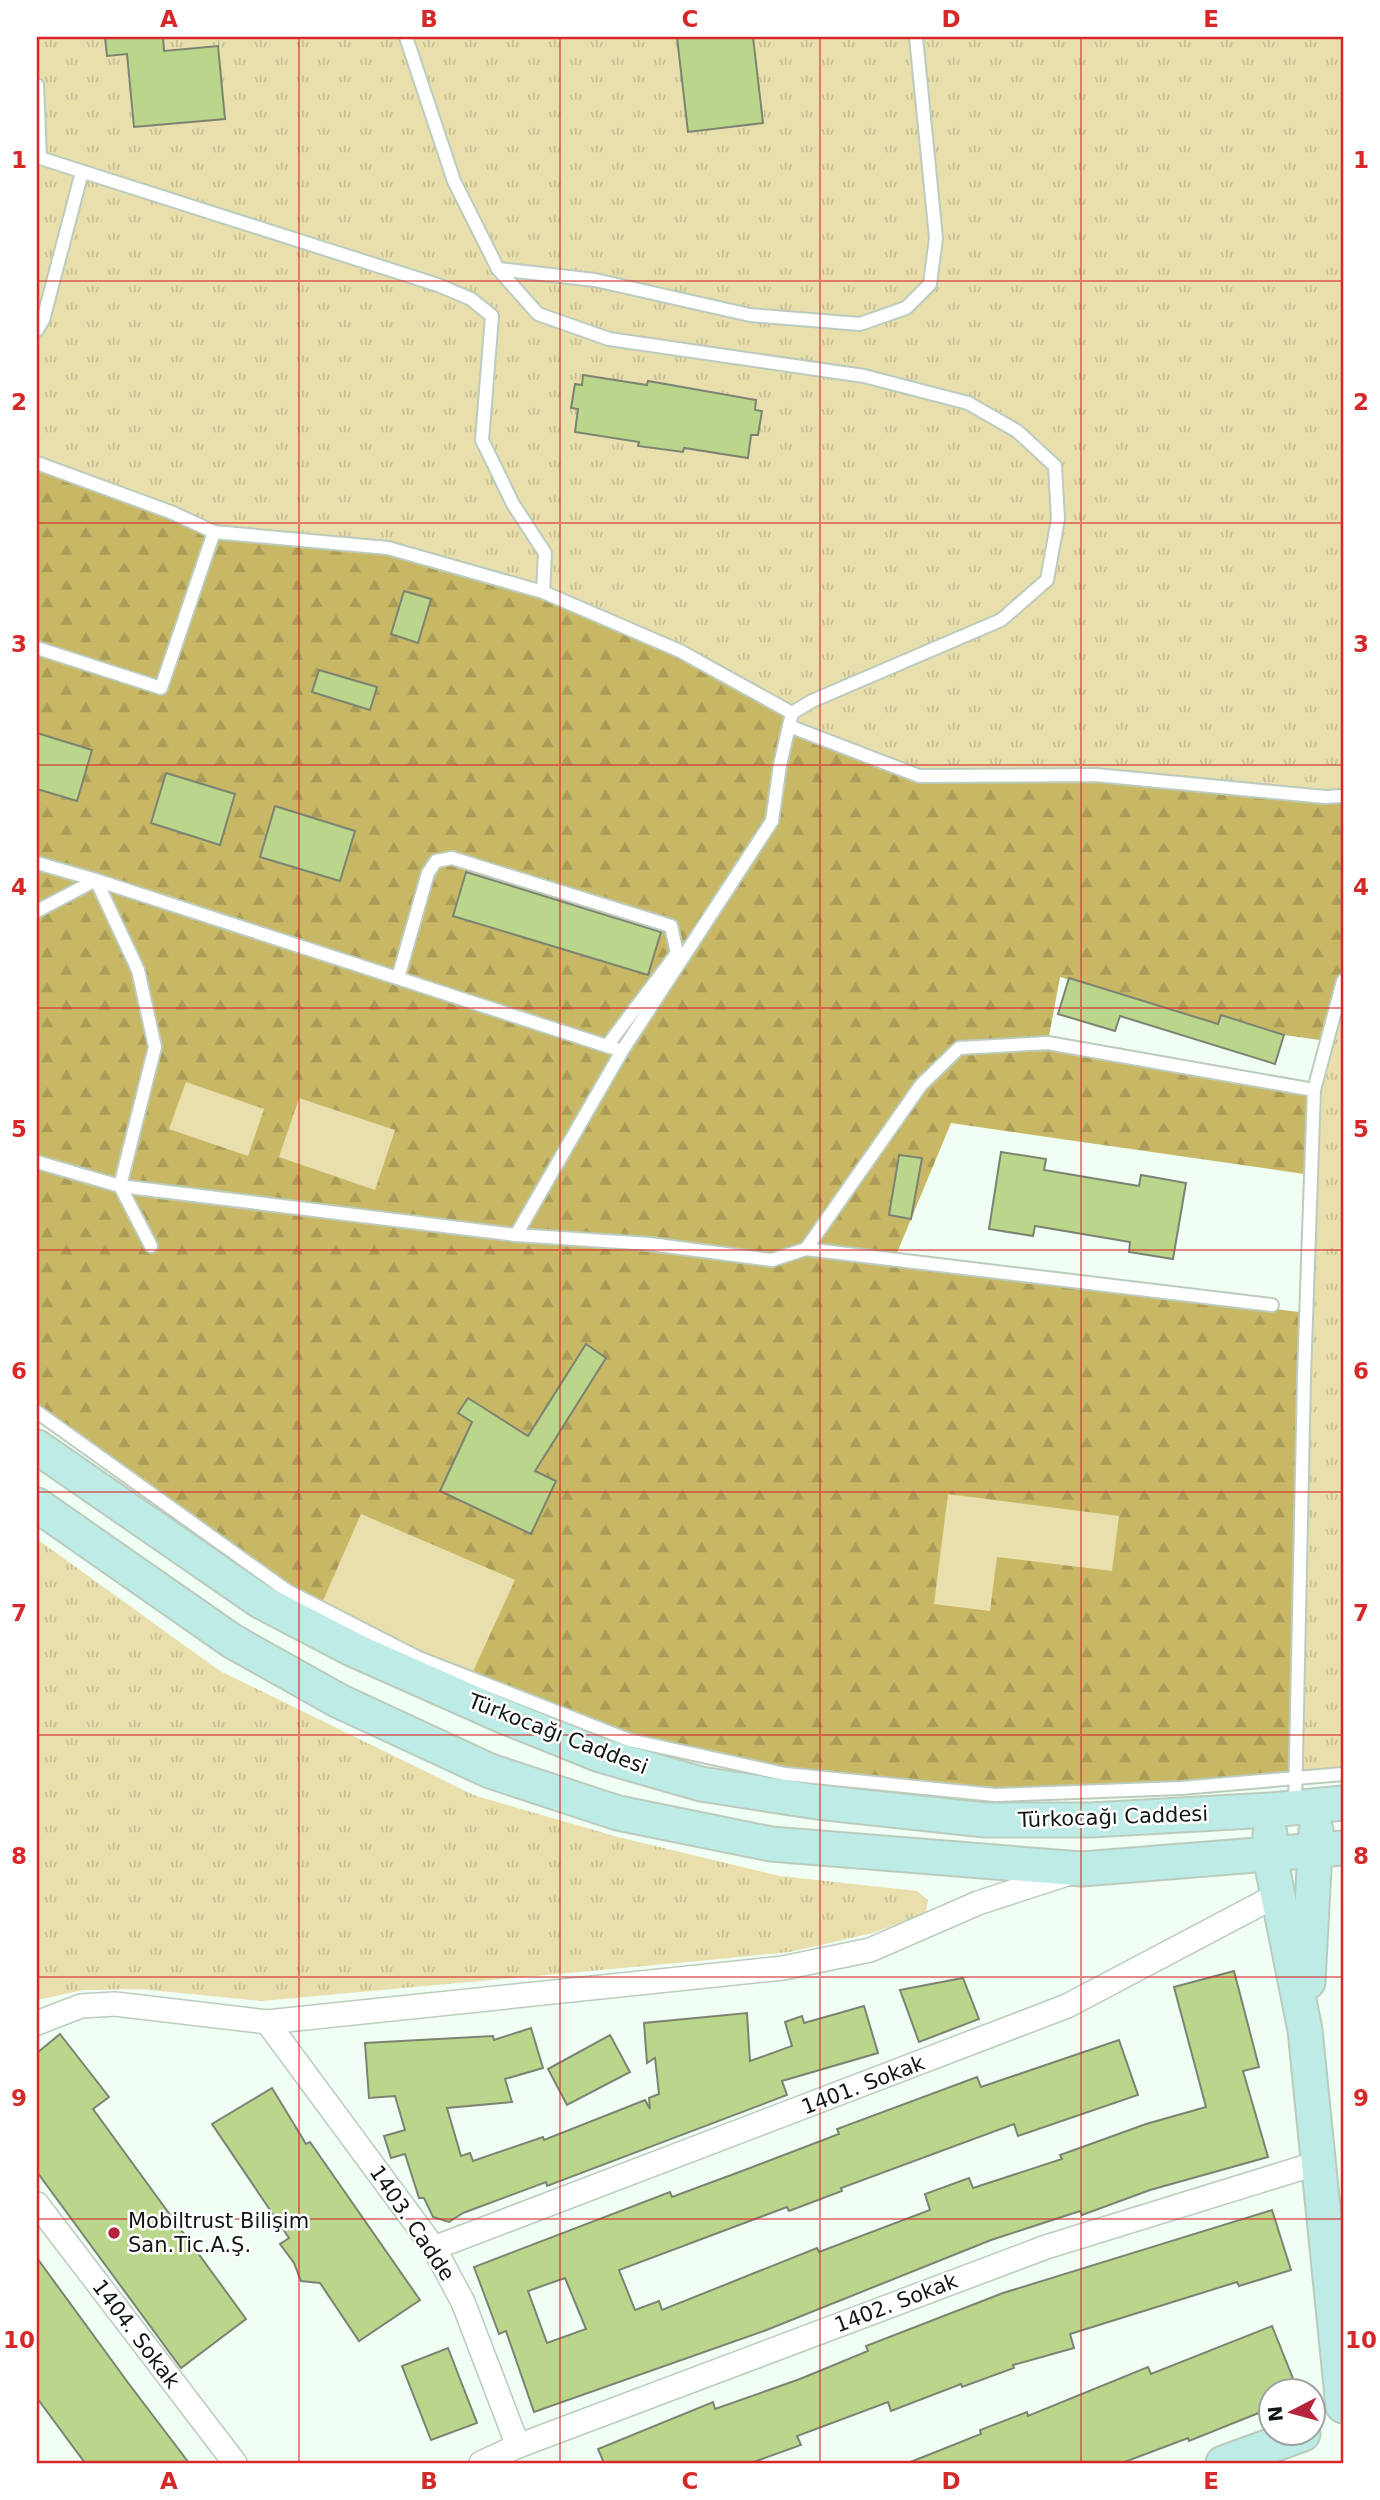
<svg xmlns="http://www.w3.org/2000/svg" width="1380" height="2500" font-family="'DejaVu Sans',sans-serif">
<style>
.grass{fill:url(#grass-tufts)}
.forest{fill:url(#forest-firs)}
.garden{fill:#e8dfad}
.building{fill:#bad68a;stroke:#7d8373;stroke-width:2;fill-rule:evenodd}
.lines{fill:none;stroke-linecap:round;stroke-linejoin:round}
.lane-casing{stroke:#bbccbe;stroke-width:16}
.street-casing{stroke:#bbccbe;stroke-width:26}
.secondary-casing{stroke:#bbccbe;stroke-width:37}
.lane{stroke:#fff;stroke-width:12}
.street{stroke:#fff;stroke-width:23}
.secondary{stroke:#bcece5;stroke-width:33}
.grid{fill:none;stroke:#d62828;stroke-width:2;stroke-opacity:0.55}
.poi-dot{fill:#b6243c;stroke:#fff;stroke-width:2.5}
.labels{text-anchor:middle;stroke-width:5;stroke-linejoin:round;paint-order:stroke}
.street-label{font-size:21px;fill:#111713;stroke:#fff}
.poi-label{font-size:21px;fill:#111713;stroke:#fff;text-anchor:start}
.neatline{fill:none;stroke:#d62828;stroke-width:2.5}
.grid-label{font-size:23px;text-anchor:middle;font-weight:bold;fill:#d62828}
</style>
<defs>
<pattern id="grass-tufts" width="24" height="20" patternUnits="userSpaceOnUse" patternTransform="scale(1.75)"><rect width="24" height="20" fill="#e8dfad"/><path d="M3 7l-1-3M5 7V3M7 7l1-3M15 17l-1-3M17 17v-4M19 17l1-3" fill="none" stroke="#c6bf94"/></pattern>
<pattern id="forest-firs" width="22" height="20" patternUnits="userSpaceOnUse" patternTransform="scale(1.75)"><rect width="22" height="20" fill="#c8b866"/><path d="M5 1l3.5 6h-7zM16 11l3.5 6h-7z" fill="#ab9d58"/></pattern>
</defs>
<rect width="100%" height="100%" fill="#f0fef3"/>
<g class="grass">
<polygon points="37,37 1343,37 1343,796 919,776 214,532 37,463"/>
<polygon points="1343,981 1343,1775 1295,1779 1314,1090"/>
<polygon points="37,1539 220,1671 476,1796 618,1837 780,1876 917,1891 928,1900 926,1913 873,1933 790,1952 699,1961 262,2001 141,1989 83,1990 37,2000"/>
</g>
<polygon class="forest" points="37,463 214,532 388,548 543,592 680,651 792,713 789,725 919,776 1096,775 1343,796 1343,981 1327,1041 1284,1035 1221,1016 1218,1024 1060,977 1048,1042 1314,1090 1311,1175 951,1123 894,1260 1306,1313 1295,1779 995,1795 785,1774 629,1740 419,1658 286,1590 37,1412"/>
<g class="garden">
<polygon points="186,1082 264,1109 248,1156 169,1129"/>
<polygon points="299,1098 395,1130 375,1190 279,1157"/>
<polygon points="948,1494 1119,1516 1112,1571 997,1557 990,1611 934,1604"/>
<polygon points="361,1514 515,1580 470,1678 322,1603"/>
</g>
<g class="building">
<polygon points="105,37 163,37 164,51 218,46 225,119 134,127 127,54 107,56"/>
<polygon points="677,37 753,37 763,123 688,132"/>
<polygon points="583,375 647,385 648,381 756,400 755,410 762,411 758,435 751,435 748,458 684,448 683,452 638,446 639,442 575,432 578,409 571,408 575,384 582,385"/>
<polygon points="404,591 431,599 418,643 391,634"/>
<polygon points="319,670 377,687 370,710 312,692"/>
<polygon points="37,733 92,750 77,801 37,789"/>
<polygon points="166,773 235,794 220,845 151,823"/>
<polygon points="275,806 355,831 340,881 260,857"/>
<polygon points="466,872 661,932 648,975 453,916"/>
<polygon points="1069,978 1218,1024 1221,1015 1284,1035 1275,1064 1120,1016 1115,1031 1058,1014"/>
<polygon points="1001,1152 1046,1159 1044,1170 1139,1186 1141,1175 1186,1183 1173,1259 1129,1252 1130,1242 1035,1226 1033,1236 989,1229"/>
<polygon points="899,1155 922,1158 911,1219 889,1215"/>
<polygon points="586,1344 606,1358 535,1471 556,1481 531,1534 440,1491 472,1422 458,1413 468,1398 528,1436"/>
<path d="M1234,1971L1259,2067L1243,2071L1268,2157L1150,2190L1082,2215L1080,2211L991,2240L764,2331L534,2412L506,2331L499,2334L474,2267L670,2192L672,2197L750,2168L839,2134L837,2129L977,2077L981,2087L1119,2040L1138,2095L1018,2136L1014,2124L841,2188L842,2191L789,2211L787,2207L619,2270L635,2310L659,2301L662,2310L817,2248L819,2252L930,2210L925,2194L969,2178L973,2188L1062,2159L1060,2155L1146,2124L1206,2107L1174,1987ZM565,2278L586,2329L547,2343L528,2291Z"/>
<polygon points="963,1978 979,2019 919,2042 900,1990"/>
<polygon points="864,2006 878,2053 782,2081 787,2095 547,2186 546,2182 463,2213 449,2222 433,2217 424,2198 419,2198 405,2154 391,2158 384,2136 405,2130 395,2096 369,2098 365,2043 493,2036 494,2040 531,2028 543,2068 505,2079 512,2102 447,2108 461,2156 470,2153 473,2161 543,2137 544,2140 645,2100 650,2109 649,2098 659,2094 655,2058 647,2063 644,2023 747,2013 750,2061 792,2046 785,2022 802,2016 804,2023"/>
<polygon points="60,2034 109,2097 93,2109 246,2319 181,2368 37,2172 37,2053"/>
<polygon points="610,2035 630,2072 567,2105 548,2069"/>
<polygon points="272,2088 306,2144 310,2142 420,2300 359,2341 320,2283 301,2281 294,2263 280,2244 289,2238 212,2124"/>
<polygon points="1272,2210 1291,2270 1239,2286 1237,2282 1070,2334 1074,2348 1013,2365 1014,2368 962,2387 961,2384 891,2411 888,2402 797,2436 801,2445 751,2463 604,2463 598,2449 713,2402 715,2409 800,2379 868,2351 866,2346 1003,2293"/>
<polygon points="37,2258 129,2384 189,2463 85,2463 37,2398"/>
<polygon points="1272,2326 1298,2391 1271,2391 1271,2408 1189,2441 1188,2438 1122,2463 908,2463 981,2434 980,2430 1027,2412 1028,2416 1148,2367 1151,2374"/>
<polygon points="448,2348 477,2423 431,2440 402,2366"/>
</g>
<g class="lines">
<g class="lane-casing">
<g id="lane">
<polyline points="406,37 454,181 498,269 538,314 609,339 864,376 968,403 1017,431 1055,466 1058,519 1047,580 1001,620 812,701 792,713 780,765 772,821 622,1051 516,1235"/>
<polyline points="37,85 40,158 438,285 471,299 492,316 482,440 513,504 545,553 543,592"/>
<polyline points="498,269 595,280 750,315 860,324 906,308 930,284 936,238 916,37"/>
<polyline points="37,330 43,320 82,172"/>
<polyline points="37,463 173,513 214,532 388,548 543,592 680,651 792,713"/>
<polyline points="37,648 161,688 214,532"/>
<polyline points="789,726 919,776 1096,775 1325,797 1343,796"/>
<polyline points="37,863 96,880 622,1051"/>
<polyline points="37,911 96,880 138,970 155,1047 120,1186 151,1246"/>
<polyline points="398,978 428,873 436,861 452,858 671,926 677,953 607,1046"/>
<polyline points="37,1162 120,1186 516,1235 650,1244 772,1260 806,1249 1272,1305"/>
<polyline points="806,1249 921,1085 959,1048 1048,1043 1314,1090"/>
<polyline points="37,1412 286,1590 419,1658 629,1740 785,1774 995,1795 1181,1788 1343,1774"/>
<polyline points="1295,1806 1304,1376 1314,1090 1343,981"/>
</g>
</g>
<g class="street-casing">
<g id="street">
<polyline points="267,2022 434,2248 463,2302 518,2446"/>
<polyline points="37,2023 81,2006 115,2004 267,2022 783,1968 870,1950 978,1903 1070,1873"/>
<polyline points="37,2204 235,2463"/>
<polyline points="434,2248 1067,2006 1279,1894"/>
<polyline points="481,2463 518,2446 1046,2247 1318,2163"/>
</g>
</g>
<g class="secondary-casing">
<g id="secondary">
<polyline points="37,1447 260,1601 352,1649 503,1716 600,1755 701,1784 817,1802 985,1820 1091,1820 1270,1810 1343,1803"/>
<polyline points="37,1505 232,1641 339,1701 490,1771 618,1813 771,1844 1082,1869 1343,1848"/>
<polyline points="1270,1833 1270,1856 1305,2030 1343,2406"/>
<polyline points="1308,1982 1316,1830"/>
<polyline points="1223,2463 1303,2434"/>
</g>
</g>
<use href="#lane" class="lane"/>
<use href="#street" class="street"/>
<use href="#secondary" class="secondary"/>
</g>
<path class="grid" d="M299,37V2463M560,37V2463M820,37V2463M1081,37V2463M37,281H1343M37,523H1343M37,765H1343M37,1008H1343M37,1250H1343M37,1492H1343M37,1735H1343M37,1977H1343M37,2219H1343"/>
<circle class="poi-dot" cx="114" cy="2233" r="7"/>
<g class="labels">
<g class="street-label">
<text transform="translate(558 1734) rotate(21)" y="7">Türkocağı Caddesi</text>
<text transform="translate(1113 1817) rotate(-2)" y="7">Türkocağı Caddesi</text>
<text transform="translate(863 2085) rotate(-21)" y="7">1401. Sokak</text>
<text transform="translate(412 2223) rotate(56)" y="7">1403. Cadde</text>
<text transform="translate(896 2303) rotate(-21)" y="7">1402. Sokak</text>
<text transform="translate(136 2334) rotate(53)" y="7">1404. Sokak</text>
</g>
<g class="poi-label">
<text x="128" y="2228">Mobiltrust Bilişim<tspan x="128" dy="24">San.Tic.A.Ş.</tspan></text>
</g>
</g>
<rect width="1380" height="2500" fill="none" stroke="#ffffff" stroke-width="77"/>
<g transform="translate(1292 2412) rotate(264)"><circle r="33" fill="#ffffff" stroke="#a0a2a1" stroke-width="2"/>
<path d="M0-5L12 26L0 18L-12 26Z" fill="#b6243c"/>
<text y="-10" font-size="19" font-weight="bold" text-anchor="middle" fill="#111713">N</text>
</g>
<rect x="38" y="38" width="1304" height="2424" class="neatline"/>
<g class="grid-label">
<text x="169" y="27">A</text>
<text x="429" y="27">B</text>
<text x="690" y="27">C</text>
<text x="951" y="27">D</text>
<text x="1211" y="27">E</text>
<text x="19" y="168">1</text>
<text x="1361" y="168">1</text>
<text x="19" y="410">2</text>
<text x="1361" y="410">2</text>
<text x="19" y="652">3</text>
<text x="1361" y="652">3</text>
<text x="19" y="895">4</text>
<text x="1361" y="895">4</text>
<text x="19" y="1137">5</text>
<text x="1361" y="1137">5</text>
<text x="19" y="1379">6</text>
<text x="1361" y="1379">6</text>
<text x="19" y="1621">7</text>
<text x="1361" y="1621">7</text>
<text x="19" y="1864">8</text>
<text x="1361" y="1864">8</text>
<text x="19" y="2106">9</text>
<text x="1361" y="2106">9</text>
<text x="19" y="2348">10</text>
<text x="1361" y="2348">10</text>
<text x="169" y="2489">A</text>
<text x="429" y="2489">B</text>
<text x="690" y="2489">C</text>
<text x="951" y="2489">D</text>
<text x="1211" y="2489">E</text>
</g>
</svg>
